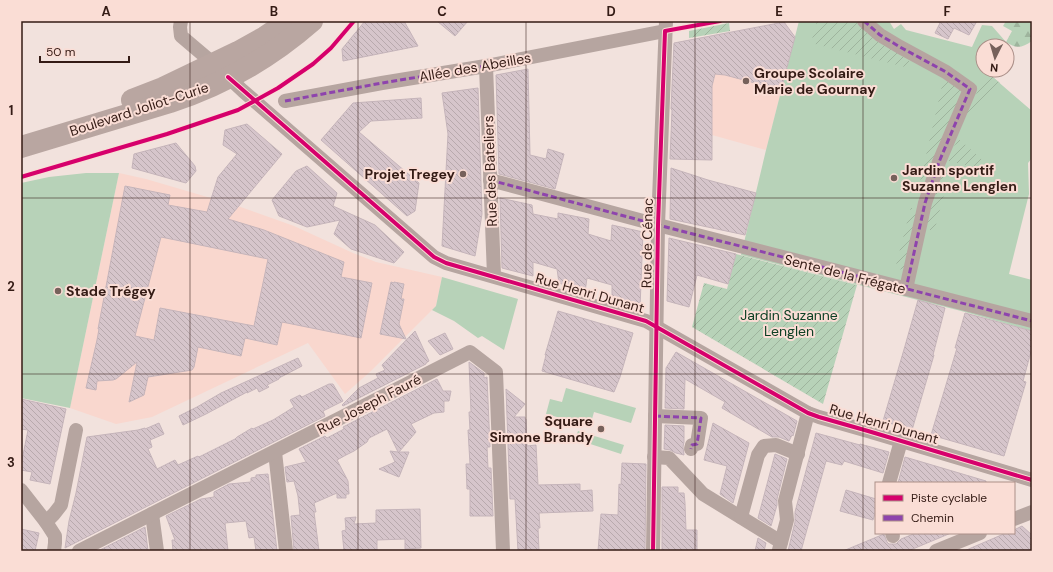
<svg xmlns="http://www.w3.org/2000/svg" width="1053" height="572" font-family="'DM Sans',sans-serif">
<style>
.built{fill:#f9d7ce}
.green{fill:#b7d2b8}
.forest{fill:url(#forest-firs)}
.garden{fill:url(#garden-furrows)}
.building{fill:url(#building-back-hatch);stroke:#c5b4ba;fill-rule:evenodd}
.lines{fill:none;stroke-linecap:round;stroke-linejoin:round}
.street{stroke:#b6a5a0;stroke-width:14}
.primary{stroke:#b9a6a1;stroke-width:22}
.quiet{stroke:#8e44ad;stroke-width:3;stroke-dasharray:6 3;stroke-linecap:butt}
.cycleway-casing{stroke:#faddd5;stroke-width:6}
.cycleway{stroke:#d6006c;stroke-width:4}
.grid{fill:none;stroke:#341b15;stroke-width:1;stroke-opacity:0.55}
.poi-dot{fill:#76615b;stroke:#faddd5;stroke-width:1.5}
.labels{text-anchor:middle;stroke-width:4;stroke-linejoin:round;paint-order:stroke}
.street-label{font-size:14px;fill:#341b15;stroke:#faddd5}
.poi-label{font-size:14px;font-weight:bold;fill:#341b15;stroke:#faddd5;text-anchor:start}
.park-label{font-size:14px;fill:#0d4024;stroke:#faddd5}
.neatline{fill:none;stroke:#341b15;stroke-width:1.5}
.grid-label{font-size:13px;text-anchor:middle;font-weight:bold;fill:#341b15}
</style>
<defs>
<pattern id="forest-firs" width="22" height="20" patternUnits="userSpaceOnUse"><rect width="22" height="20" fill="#b7d2b8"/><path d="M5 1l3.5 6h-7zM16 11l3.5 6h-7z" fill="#9eb49d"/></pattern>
<pattern id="garden-furrows" width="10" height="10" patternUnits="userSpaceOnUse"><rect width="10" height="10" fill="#b7d2b8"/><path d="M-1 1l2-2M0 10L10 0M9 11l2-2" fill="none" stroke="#9eb49d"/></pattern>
<pattern id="building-back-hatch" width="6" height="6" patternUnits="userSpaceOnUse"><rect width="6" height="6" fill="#d6c5cb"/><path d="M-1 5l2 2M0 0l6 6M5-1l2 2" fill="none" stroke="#b8a9ad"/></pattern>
</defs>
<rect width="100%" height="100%" fill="#f2e2dd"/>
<g class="built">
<polygon points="784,22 795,37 766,150 712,135 709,71"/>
<polygon points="119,173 146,179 238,206 294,226 353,253 376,262 442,277 436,306 372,370 345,394 308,343 152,417 116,424 70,408"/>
</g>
<g class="green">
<polygon points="799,21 889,21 894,29 901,24 906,30 972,47 982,25 992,26 1006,42 1004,46 983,46 983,70 990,70 988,73 1032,111 1032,158 1028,163 1029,194 1009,274 1032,280 1032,331 965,312 741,255 766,150"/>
<polygon points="86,173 119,173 70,408 21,398 21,183 49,177"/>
<polygon points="442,277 518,299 504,350 482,336 478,338 454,321 432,310 436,306"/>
<polygon points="566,388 636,408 631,423 594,412 590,426 546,414 550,399 562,402"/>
<polygon points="578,431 624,445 621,454 575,439"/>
</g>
<path class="forest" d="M1006,21H1032V41C1022,48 1016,49 1006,42L1012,31L1003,26Z"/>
<g class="garden">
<polygon points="817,21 856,21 883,44 909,59 909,68 811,43"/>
<polygon points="729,23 730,31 689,38 689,31"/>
<polygon points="988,73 1000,83 957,132 956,130"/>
<polygon points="944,77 963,91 926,188 919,186"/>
<polygon points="959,139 987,164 984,170 945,160"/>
<polygon points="945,166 951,168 934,232 925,227"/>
<polygon points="911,207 917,212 907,270 895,269"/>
<polygon points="736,254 857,285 823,404 692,327 704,283 727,289"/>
</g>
<g class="building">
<polygon points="365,21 404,21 418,46 343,61 342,49"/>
<polygon points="437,21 468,21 455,36"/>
<polygon points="937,21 977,21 969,35 954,28 948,39 935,33 940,23"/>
<polygon points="784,22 795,37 781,90 725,75 715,74 712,86 712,160 670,159 672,110 671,109 674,43"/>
<polygon points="528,69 530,155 546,159 548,149 564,154 555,189 499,174 496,75"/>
<polygon points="478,88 482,214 475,256 442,246 448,134 442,93"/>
<polygon points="421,98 422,118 371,121 359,132 419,183 415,211 407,216 321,140 353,103"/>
<path d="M247,124L282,154L228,219L264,230L344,262L341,277L372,283L361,338L282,322L277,345L245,338L241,356L198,347L194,367L192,370L148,377L144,395L129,402L137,362L116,379L113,380L97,381L96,390L86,388L97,340L99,329H98L125,186L170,195L168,205L207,212L218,177L237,154L223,145L225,130ZM161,237L268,259L254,326L160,308L154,340L135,336Z"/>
<polygon points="176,143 195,166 196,171 186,183 132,168 134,154"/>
<polygon points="307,166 337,193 333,206 375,225 404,252 394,263 351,249 334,234 340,220 307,227 279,216 272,200 296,171"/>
<polygon points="671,168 708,180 756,193 745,235 670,219"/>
<polygon points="500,198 532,205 533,214 558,219 558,213 589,219 588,234 611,241 612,225 643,232 640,308 612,299 612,285 587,278 585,292 559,283 557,269 533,262 533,276 502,268"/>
<polygon points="669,238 736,254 728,284 697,275 689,307 667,301"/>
<polygon points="391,282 394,283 394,282 404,284 401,299 404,299 399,324 406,339 380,334"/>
<polygon points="918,300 945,308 933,355 934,355 912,430 883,421 905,346"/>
<polygon points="558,311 633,333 620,377 614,392 542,371 546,355 545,355"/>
<polygon points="965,313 1032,331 1032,348 1023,381 1026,382 1004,456 931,435 957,348 955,348"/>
<polygon points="415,331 429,361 426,363 426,364 343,406 342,405 359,388 378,378 376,374 385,370 382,365"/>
<polygon points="445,333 453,349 440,355 428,341"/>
<polygon points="676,352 797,421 793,436 792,435 789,441 779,437 772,437 722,408 725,402 685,379 684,409 665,408 666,368"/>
<polygon points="298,358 302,366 279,378 279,379 267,385 269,387 259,392 257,388 247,393 247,392 206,414 183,425 179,416 197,407 221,393"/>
<polygon points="469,362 484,373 484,378 487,377 490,447 487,447 488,468 491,468 493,516 470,516 470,489 467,489 466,464 470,464 468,430 470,430 469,412 471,412"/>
<polygon points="437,379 443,391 451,391 449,401 444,401 444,412 434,413 411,424 416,432 399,452 409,452 399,477 379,469 395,462 390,451 398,452 387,429 369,438 367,442 354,451 346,455 345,453 346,455 337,460 348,481 349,494 346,494 346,498 337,498 337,493 314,503 316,512 314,512 319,551 294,551 291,516 300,515 298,496 294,481 287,482 285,467 306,462 299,449 325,436 327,438 344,429 343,427"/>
<polygon points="329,384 333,384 343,401 323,411 325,416 65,548 69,521 76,493 87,437 138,430 145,428 145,429 159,423 164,434 150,440 152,447 148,449 157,469 175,460 178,465 198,456 199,457 235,439 237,437 252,428 253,429 273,420 294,407 290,400 300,395 302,397"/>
<polygon points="506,389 525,404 514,417 525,417 525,419 526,419 527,446 536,445 538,485 580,484 580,491 592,490 593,511 539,513 540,528 538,528 539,551 518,551 515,499 510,499"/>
<polygon points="21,399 66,409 50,484 30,480 32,472 21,470 21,465 28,430 21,429"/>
<polygon points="713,423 749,443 733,503 720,494 727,466 704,460"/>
<polygon points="665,425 684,426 684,442 683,447 684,455 676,453 670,450 664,449"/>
<polygon points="816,433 860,445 860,444 889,452 883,473 844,461 842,465 826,461 801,551 788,551 795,522 795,512"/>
<polygon points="775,454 787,459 777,499 777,505 771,526 758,518"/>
<polygon points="905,457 986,481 986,483 898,483"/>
<polygon points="622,463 646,464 645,551 598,551 601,514 618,515 619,484 621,485"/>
<polygon points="268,474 277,551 256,551 254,537 249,538 246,521 225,523 228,551 173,551 172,540 175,540 166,516 201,499 214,497 214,492 229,484 251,482 251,478 256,477 256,475"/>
<polygon points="662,487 678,487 678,493 684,493 685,503 686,530 697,530 697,551 662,551"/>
<polygon points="846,490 876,499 876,510 873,520 840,511"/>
<polygon points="420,509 421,548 405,549 405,539 377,540 377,551 344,551 342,531 346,530 345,518 356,517 354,524 376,523 376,510"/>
<polygon points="1022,526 1032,535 1032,551 964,551 1006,533 1014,533 1014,530"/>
<polygon points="145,527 148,551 98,551"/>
<polygon points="21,529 39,533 35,551 25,551 26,550 21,549"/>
<polygon points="916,533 951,533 908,551 843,551 884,534 887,542 889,544 896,544 901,539"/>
<polygon points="758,538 766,543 764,551 755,551"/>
</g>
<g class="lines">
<g class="street">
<polyline points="181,21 180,27 181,36 214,64 243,91 434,257 446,263 646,321 808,413 819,417 868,431 1032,480"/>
<polyline points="864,21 880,35 900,47 946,72 970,89 939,162 925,203 906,289"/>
<polyline points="486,66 494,276"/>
<polyline points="285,101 382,83 486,66 665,31"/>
<polyline points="490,180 658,225 1032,321"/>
<polyline points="655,416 701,418 697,444 692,445 691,449"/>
<polyline points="275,452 286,551"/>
<polyline points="654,457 669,458 703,494 781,542"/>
<polyline points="889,483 901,441"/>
<polyline points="21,490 46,522 55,536 55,543 54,551"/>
<polyline points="152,514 157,551"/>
<polyline points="741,517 758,455 764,446 776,445 798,454"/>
<polyline points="1014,519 1032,512"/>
<polyline points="46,522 54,514 61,505 76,430"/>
<polyline points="892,533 893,536"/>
<polyline points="779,550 787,520 785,501 808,413"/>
<polyline points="79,551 470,352 496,372 503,551"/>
<polyline points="653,551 658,225 666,21"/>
<polyline points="936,551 980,533"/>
</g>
<g class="primary">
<polyline points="132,100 163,88 238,52 265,37 289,21"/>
<path d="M21,147L170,102C222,85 271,57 312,21"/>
</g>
<g class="quiet">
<polyline points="864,21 880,35 900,47 946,72 970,89 939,162 925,203 906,289"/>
<polyline points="285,101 382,83 486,66"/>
<polyline points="490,180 658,225 1032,321"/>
<polyline points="655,416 701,418 697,444 692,445 691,449"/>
</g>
<g class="cycleway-casing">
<g id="cycleway">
<polyline points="228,77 434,257 446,263 646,321 808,413 819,417 868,431 1032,480"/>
<polyline points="21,177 167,134 238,110 278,88 313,64 331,48 354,21"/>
<polyline points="653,551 658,225 665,31 720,21"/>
</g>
</g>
<use href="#cycleway" class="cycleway"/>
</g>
<path class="grid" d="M190,21V551M358,21V551M526,21V551M695,21V551M863,21V551M21,198H1032M21,374H1032"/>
<g class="poi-dot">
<circle cx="746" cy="81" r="4"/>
<circle cx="463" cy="174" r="4"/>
<circle cx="894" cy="178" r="4"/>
<circle cx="58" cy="291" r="4"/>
<circle cx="601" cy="429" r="4"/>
</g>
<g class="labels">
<g class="street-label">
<text transform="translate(475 67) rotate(-10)" y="5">Allée des Abeilles</text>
<text transform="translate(139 109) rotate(-18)" y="5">Boulevard Joliot-Curie</text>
<text transform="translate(490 171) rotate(-92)" y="5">Rue des Bateliers</text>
<text transform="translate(647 243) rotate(-89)" y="5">Rue de Cénac</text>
<text transform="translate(845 274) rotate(14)" y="5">Sente de la Frégate</text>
<text transform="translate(590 293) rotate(16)" y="5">Rue Henri Dunant</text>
<text transform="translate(369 404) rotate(-27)" y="5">Rue Joseph Fauré</text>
<text transform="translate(884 424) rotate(16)" y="5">Rue Henri Dunant</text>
</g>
<g class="poi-label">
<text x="754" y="78">Groupe Scolaire<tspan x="754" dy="16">Marie de Gournay</tspan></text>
<text x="902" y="175">Jardin sportif<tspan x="902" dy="16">Suzanne Lenglen</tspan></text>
<text x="455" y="179" text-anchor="end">Projet Tregey</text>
<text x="66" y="296">Stade Trégey</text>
<text x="593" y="426" text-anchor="end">Square<tspan x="593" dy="16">Simone Brandy</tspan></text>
</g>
<g class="park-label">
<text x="789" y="320">Jardin Suzanne<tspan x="789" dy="16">Lenglen</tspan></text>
</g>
</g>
<rect width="1053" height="572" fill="none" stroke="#faddd5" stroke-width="44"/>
<rect x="875" y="482" width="140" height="52" fill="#faddd5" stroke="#ab8f88"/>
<rect x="883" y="495" width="20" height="6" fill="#d6006c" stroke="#ab8f88"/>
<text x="911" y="502" font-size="12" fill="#341b15">Piste cyclable</text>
<rect x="883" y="515" width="20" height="6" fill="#8e44ad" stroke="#ab8f88"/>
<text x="911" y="522" font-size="12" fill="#341b15">Chemin</text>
<g transform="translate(995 58) rotate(185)"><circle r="19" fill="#faddd5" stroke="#ab8f88"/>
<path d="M0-3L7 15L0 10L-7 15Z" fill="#76615b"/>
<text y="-6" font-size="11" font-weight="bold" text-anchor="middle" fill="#341b15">N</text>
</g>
<path d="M40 56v6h89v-6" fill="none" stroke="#341b15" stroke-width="2"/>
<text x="46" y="56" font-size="12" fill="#341b15" stroke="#faddd5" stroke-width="3" paint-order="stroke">50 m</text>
<rect x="22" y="22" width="1009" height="528" class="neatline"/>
<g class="grid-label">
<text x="106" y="16">A</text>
<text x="274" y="16">B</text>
<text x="442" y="16">C</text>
<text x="611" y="16">D</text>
<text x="779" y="16">E</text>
<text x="947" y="16">F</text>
<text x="11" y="115">1</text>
<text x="11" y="291">2</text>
<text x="11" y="467">3</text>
</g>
</svg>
